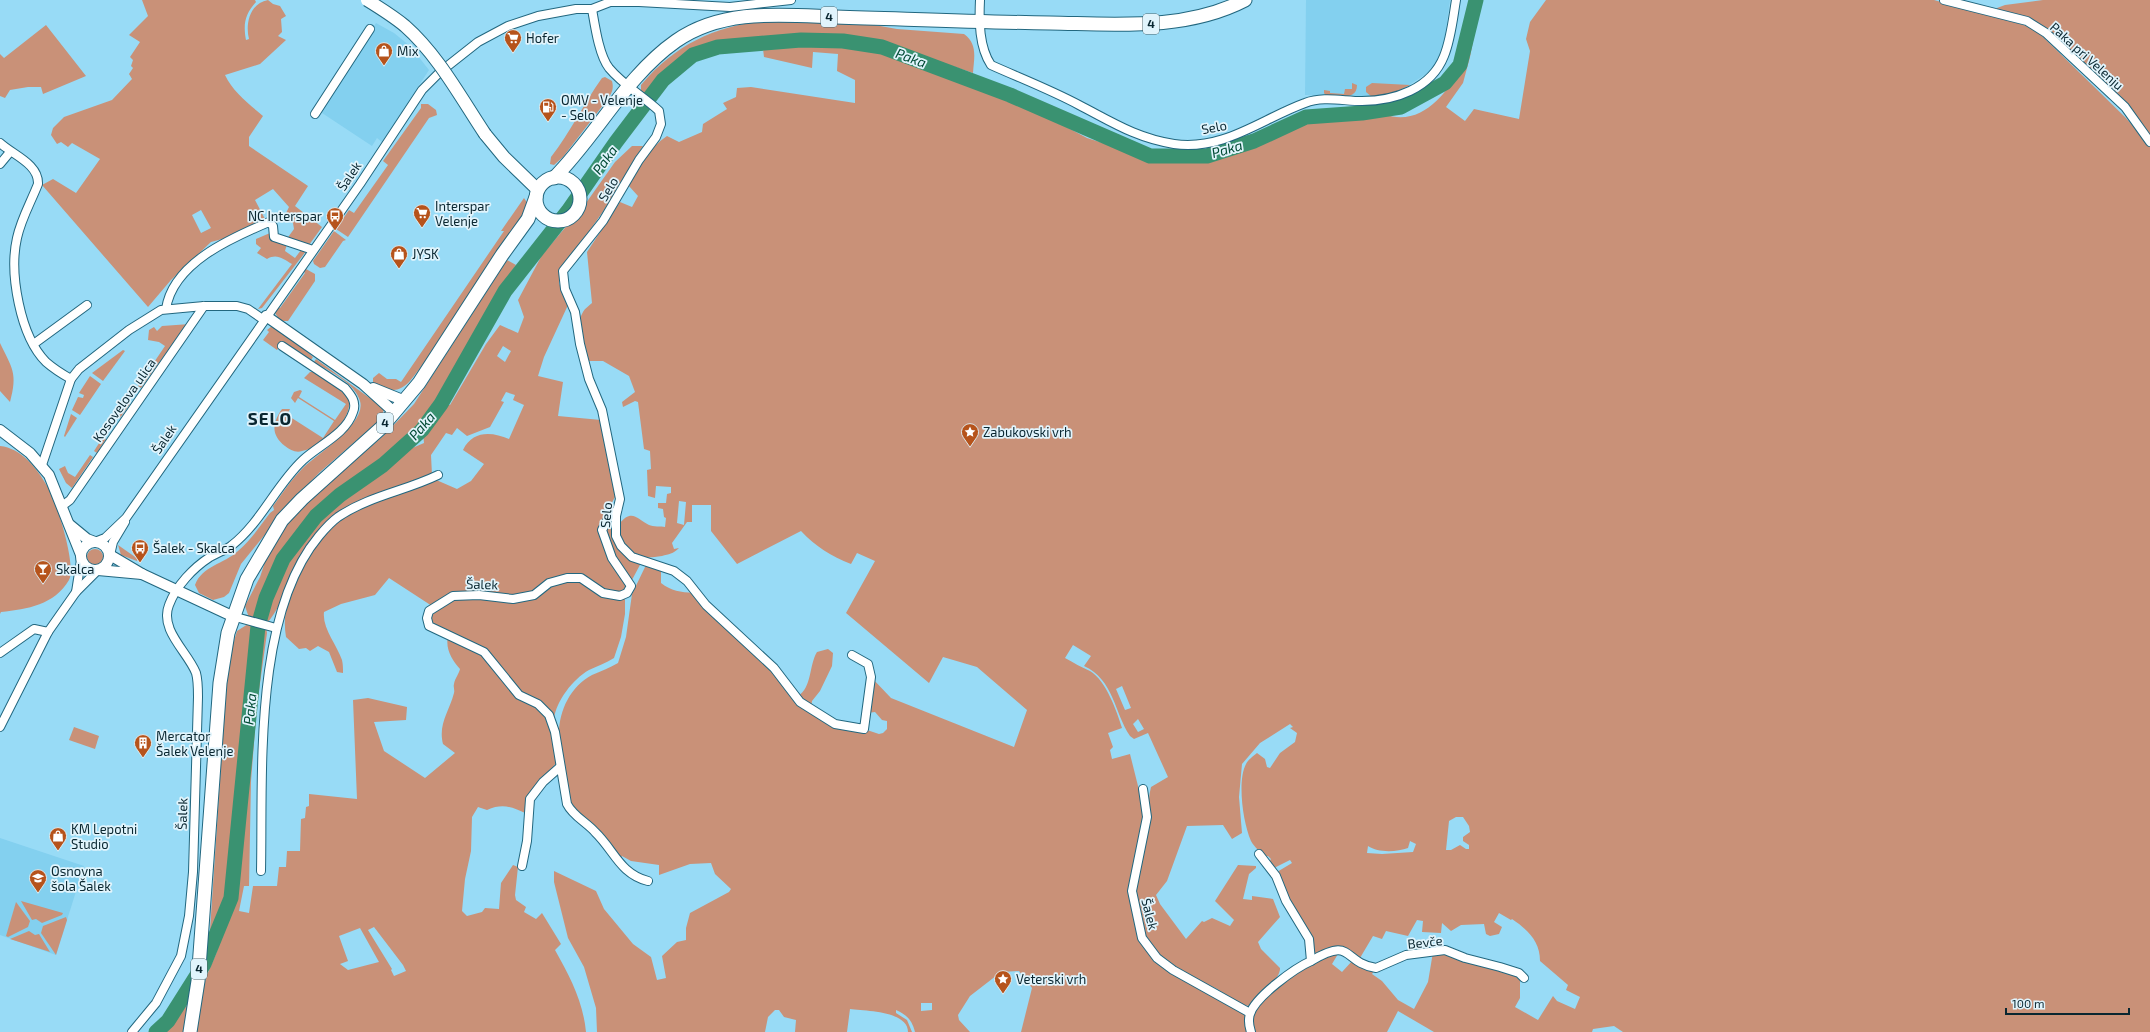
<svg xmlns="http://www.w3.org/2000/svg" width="2150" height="1032" font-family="'Exo 2',sans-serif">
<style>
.built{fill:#83d0ef}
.green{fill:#c99178;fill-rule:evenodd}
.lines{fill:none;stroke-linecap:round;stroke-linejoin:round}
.river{stroke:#3a9271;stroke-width:15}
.minor-casing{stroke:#22677f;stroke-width:10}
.tertiary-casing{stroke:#22677f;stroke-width:12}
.secondary-casing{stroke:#22677f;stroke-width:14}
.primary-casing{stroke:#22677f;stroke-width:15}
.minor{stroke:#fff;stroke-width:8}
.tertiary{stroke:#fff;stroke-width:10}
.secondary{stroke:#fff;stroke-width:12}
.primary{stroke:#fff;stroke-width:13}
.secondary-bridge-casing{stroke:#22677f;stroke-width:14;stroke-linecap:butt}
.secondary-bridge{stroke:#fff;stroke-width:12}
.labels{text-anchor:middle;stroke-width:3.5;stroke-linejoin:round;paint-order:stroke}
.shield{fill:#e1f4fc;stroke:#4a646d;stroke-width:1}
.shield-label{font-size:12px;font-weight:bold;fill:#092630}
.poi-label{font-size:13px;fill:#092630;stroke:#e1f4fc;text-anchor:start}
.street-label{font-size:13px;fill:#092630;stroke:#e1f4fc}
.water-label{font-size:14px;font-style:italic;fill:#004a34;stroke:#e1f4fc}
.district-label{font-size:17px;font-weight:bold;letter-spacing:1px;fill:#092630;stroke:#e1f4fc}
</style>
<rect width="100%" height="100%" fill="#98dbf6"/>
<g class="built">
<polygon points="1306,0 1450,0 1445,38 1439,57 1429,72 1400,91 1372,97 1305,95"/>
<polygon points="376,23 394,33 410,46 429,70 382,142 377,138 372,146 319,111"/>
<polygon points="0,838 84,866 56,955 0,935"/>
</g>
<g class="green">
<path d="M142,0H255L256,2C245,14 243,24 246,40L249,39C245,24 250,3 268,0L273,4L280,6L286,16L281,19L282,32L278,36L286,40L260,64L225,75C233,92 249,104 263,116L249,137V146L308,186L295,206L322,227L309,245L286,240L294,229L293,223L284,217L289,207L273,189L255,200L265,219L226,238L211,242L171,280L148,307L42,185L53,179L76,193L100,159L72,143L68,147L61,142L57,144L51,135L53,128L64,117L112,100L132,79L129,74L133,68L131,66L133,60L130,57L140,42L129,35L148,16ZM201,210L211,228L201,233L192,215Z"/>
<path d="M1546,0H1934L2024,25L2037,31L2126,118L2150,146V1032H1623L1614,1026L1593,1029L1592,1032H1434L1398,1011L1387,1032H1021L1032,988L1019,971L1001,972L970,996L958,1015L959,1020L970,1032H915C912,1020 907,1015 896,1010V1013L907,1020L912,1032H908C908,1011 866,1011 850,1009L847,1032H795L796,1020L784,1017L779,1010H775L768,1017L765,1032H597L596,1008L584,967L568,938L554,882V871L596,891L604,909L633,944L651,957L657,980L666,978L662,956L677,942L686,940V928L690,913L729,892L731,889L715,874L711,863L690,864L659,875V865L631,861L622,856L619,861L600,832L579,815L568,802L559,734C559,710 571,686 592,675C601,671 609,668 618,663L626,637L632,594L646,565L661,568V583C671,591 681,592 693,593L708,611L774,670L787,692L798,696C812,688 809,665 817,652L828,649L833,653L832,666L820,691L812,701L811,709C826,722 846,720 864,726V729L879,734L883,733L887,729V721L882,720L875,712L867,713L871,677L891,698L1014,747L1027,710L977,667L943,657L929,683L846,613L875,561L857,553L851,564C831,556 816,547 801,531L737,564L711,531V505H692V522H687L672,543L674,549L679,548C673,554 669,554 662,556C639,560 632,556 619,537V524C632,508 637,519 649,525C653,527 661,526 665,527L666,518L664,517L663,509L658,508V503H666L667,494L671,493V487L656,486L655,498L648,496L647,470L651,469L650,451L644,449L638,402L635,401L623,407L622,402L635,392L629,376L603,361H587C581,349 575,324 583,312C585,308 589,306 592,303L587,252L620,202L632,207L638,196L628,185C638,167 649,148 667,136L679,142L702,132L703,124L727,109L723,103L736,97L737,88L751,87L855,103V80L837,71L838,54L813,52L812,68L764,57L763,49L711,55L709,52L755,46L818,44L879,51L899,55L1020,102L1087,138L1144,156L1167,161H1194L1229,154L1267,142L1302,123L1384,114C1419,128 1447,95 1461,66C1468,53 1470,36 1475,22L1477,21L1470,57L1463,83L1446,107L1465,121L1474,109L1519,119L1530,51L1526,39L1530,22ZM679,501L686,502L684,525L677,523ZM1073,645L1091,656L1084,666C1114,680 1114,712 1130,736L1134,739L1148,733L1168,777L1151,787C1147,803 1149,821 1146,838C1143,853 1136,867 1134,882C1133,893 1136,905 1139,915C1149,957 1172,971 1211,986C1225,992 1236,1006 1251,1006C1258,1000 1281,978 1280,968L1261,949L1258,942L1280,917L1273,899L1252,896V900L1243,899L1249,874L1256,868V866L1238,865L1215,901L1234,920L1230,926L1212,918L1204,922L1202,921L1186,939L1160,904L1156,895L1167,881L1187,826L1223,825L1232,839L1242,833L1239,797L1242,764L1260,743L1290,724L1293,727L1290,728L1297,733L1295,742L1280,753L1270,768L1267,767L1265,759L1257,753C1253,756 1248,760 1246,764C1237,781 1243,823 1251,841C1254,847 1261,852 1265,857L1268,856L1271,859L1269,862L1274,868L1290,860L1292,863L1277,872C1281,880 1282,888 1285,895C1294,915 1316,933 1313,956L1337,947L1345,948L1360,958L1373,936L1382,939L1386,931L1408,936L1417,920L1423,921L1422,932L1441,933L1442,923L1451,931L1461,925L1484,924L1486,934L1490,936L1499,934L1502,927L1494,922L1499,913L1511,920L1512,919C1528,930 1540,941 1540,961L1568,985L1566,990L1580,997L1575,1009L1557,1001L1553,996L1538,1020L1515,1007L1520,998V977L1506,969L1467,960L1445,952H1433L1428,982L1414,1009L1398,1000L1382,981L1372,974L1374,971L1353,960L1342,972L1332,964L1338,954L1335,951L1281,981L1273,988L1252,1016L1248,1017C1230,997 1208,993 1186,980C1178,976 1171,970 1164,964C1156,959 1149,954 1144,946C1136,930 1129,905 1130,887C1132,858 1158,817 1139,790L1130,754L1112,759L1110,750L1113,747L1108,733L1122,728C1117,712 1106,680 1090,671C1081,667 1074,663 1065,658ZM1122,686L1131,708L1125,710L1116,689ZM1138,719L1144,729L1138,732L1133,724ZM1456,817H1463L1469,826L1470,832L1463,837V841L1469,845V849H1466L1460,845L1451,850H1446L1449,821ZM1410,841L1416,844L1413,852L1382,854L1367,853L1368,846C1378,853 1397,852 1408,848ZM921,1003H932V1010L921,1011Z"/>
<polygon points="2043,0 2150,0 2150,136 2047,29 1997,10 1997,8 2005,5"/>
<path d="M771,20L869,24L897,29L964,34C978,44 974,58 973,73L893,46L868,41L797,36L727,42L692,52L663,76L647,97L641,91V85C678,42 716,26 771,20Z"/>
<polygon points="46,25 86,76 43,94 41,87 28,87 10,90 5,98 0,96 0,54 4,58"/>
<path d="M605,77L612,81C614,89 612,93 607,100L563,157L554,165L550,164L551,157C570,133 584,103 602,78Z"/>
<path d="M1352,83L1357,85C1357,101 1338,96 1326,96L1324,93V90L1330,91V93L1344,94L1345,89H1352Z"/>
<polygon points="1372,83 1410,85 1387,96 1372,97 1366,92 1366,87"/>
<polygon points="421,104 428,104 436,110 437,115 429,118 348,237 336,229 349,210 354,213 388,165 383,161 421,108"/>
<path d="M632,146H643L604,210L581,243L560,268L559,283L568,305L544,357L538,376L563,382L558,416L601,420L615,497L600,525H604L607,523L613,525C614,545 624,554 641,563L625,593V614L621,637L614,658C606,663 597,666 589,670C573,679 556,701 554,719C553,733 556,749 557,762L528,797L527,814C512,807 503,803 487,810L478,807L472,817L471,851L465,879L462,911L467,916L482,912L485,908L499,909L501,883L513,865L518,867L515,895L516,900L526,907L524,912L536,919L542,913L561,944L555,950C570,977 583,1001 586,1032H194L206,977L216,954L232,904L239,857L257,653L262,626L266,627L267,633L257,705L251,781L249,886H244L239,911L249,913L253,886H277L279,867H286L287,851H300L301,819L305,818L306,807L309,806V794L357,799L353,700L368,698L407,707L406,720L374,722L384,751L425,778L455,753L443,744C438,724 449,712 454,693C455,690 453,687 454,684C455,678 459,674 460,669C451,659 444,647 449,633L430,626L429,622L432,606L389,578L375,595L341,604L324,612C322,628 337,645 342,660C343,664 343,669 343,673L337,672L329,652L318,646L310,651L306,648L299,649L286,637C282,614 289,593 299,572C319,532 341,513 382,497C399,490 417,487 434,479L457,489L471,481L484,464L463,450C473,430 492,432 509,439L524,405L513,400L515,395L506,392L501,401L504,402L490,427L467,436L457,428L452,435L446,433L431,455L432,475L428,478C410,486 389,489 370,497C338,510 316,532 298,563C286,582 283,605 268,622H264C275,575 301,529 339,499L343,501L385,467H390L410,449L424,443L423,432L444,404L450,405L486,344L500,325L518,333L524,317L518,300L542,255L586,203L615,162ZM503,346L511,351L505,362L497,356ZM374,927L403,965L406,971L394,976L391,970L392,969L368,930ZM360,928L379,962L348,970L340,964L348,961L339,936Z"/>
<path d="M524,198L528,204L527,209L442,340L410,381C398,394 388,391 373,383V378L379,373L387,379H396L401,382L504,231H501Z"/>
<polygon points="334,231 346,240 343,241 325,267 320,268 314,264 313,261"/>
<path d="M270,233L287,244L285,251L295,258L301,250L303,251L305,249L307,250L262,308L258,309L292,264C283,259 277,253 267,259L257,253L261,248L256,244V239Z"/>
<path d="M507,260L516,265C480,315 460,375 422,424C399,453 363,474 334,497C295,527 270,573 255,620L249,618L245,606L260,577L270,547L279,533L299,509L383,436L414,404Z"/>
<polygon points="306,269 315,274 315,281 288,321 280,321 275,313 277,306 280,308 305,273 303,271"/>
<polygon points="190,324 185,330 183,329 141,388 138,386 165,346 159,342 148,340 149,330 154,327 157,331 162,326"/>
<polygon points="272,326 300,345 313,357 311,360 283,342 277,350 263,340 269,332 267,330"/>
<path d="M0,343C12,368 18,373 10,402L0,391Z"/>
<polygon points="123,350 125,351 103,381 92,373"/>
<path d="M316,359L382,407L384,410L379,421L320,472L294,499L241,564L229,593L224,597L213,600L199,593L195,585C202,566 224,564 238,551C251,540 260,526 270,513L274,510L273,506C282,494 291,480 301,470C316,454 367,424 360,401C355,383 329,371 314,362Z"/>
<path d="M310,372H316L349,397C353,421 324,447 302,451C296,453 290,450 285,446C271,435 272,423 282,409H290L287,415L323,438L334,421L298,398L295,403L291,398L294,392L300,390L302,391L299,397L335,420L346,404L304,378Z"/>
<polygon points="90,376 101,384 80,415 72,410 78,397 83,398 84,395 79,393"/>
<polygon points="127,402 130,404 120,418 117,417"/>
<polygon points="71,414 77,418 65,437 64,436"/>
<polygon points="103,437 106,439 97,453 94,451"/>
<path d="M0,446C21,448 37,468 47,486C56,499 77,566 69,580C54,605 28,609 1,612L0,614Z"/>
<polygon points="90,455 93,457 72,488 66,483 59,469 65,466 68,473 75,477"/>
<polygon points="118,545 138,559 137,561 121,555"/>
<circle cx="95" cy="557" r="8"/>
<polygon points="248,624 254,624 241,744 234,858 227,898 209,945 225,705 230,654 237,631"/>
<polygon points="74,727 99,736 95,749 69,740"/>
<polygon points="21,901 63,913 62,915 42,923 36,919 32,920"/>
<polygon points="16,902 30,921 28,927 8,937 6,936"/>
<polygon points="66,917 67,920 56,955 41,933 43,926"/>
<polygon points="29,931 35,935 39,934 50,952 10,939"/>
<polygon points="189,1003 184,1032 164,1032"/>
</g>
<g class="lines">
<polyline class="river" points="156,1032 168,1021 204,964 231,898 258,626 266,598 283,559 316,516 340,495 383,465 422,430 441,404 505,291 568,211 616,142 663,80 693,55 718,47 801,40 843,41 882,47 1010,95 1150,156 1207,156 1254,141 1306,117 1362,113 1401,107 1445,83 1460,65 1476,0"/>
<g class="minor-casing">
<g id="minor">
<path d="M980,0C979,21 979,47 991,65C1020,78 1051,90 1079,105C1112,122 1136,138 1174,144C1224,151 1261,119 1305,103C1323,96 1343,101 1362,101C1394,101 1431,89 1444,56C1451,39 1453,18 1456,0"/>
<polyline points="1944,0 2027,21 2046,33 2125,107 2150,142"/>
<path d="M592,9C595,26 599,55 609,68C623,85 643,96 659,111L661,124L656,137L639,160L603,221L563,271L565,289L575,312L580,344L589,379L602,410L620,499L616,516V536L621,546L632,557L674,571L687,581L706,605L774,668L800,702L835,724L864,729L871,677L868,664L852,655"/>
<polyline points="315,114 370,29"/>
<path d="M0,143C13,155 39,164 38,184C31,202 21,219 17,238C9,273 20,336 46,362C54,369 62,374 71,379"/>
<polyline points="0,164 10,152"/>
<path d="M166,309C173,263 231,238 269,222L273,226L274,237L313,250"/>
<polyline points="35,343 87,305"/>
<polyline points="42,465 71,379 79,369 129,330 161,310 204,306 237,306 248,309 264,320"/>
<polyline points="62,506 70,500 204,306"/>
<path d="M617,510L608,519L602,530L612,558L631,586L627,593L620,596L603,593L581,578H567L549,583L534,595L513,599L479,595L453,596L429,611L427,618L429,626L484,652L519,695L538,704L549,715L555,732L567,804C573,816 586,822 595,832C614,850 620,874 648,881"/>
<polyline points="95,542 105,538 126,518 360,184 422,90 440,72 478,42 508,26 538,16 576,9 592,9 610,2 639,2 730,7 791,0"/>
<polyline points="110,555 113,542 125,522"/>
<polyline points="76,592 81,560"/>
<polyline points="232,616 276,628"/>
<polyline points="0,653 34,629 48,632"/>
<polyline points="0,727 48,632 76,592 98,570"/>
<polyline points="1143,789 1147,817 1132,891 1142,938 1157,958 1173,970 1250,1013"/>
<polyline points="522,866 527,841 530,799 543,782 560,767"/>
<path d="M261,871C263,773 253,615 319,536C324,530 331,522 338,517C369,496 405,491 438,475"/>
<path d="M1311,961C1354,936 1341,962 1376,968L1406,955L1445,950L1465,958L1500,967L1519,973L1524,978"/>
<path d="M132,1032L156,1003L181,956L189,916L193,872L198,697C198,690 198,680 196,673C188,652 159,630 169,605C176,586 193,568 210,557C217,553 225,550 231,546C261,523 276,485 303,460C319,445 346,434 353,412C357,402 351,395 345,388L282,346"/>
<path d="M1251,1032C1249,1026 1248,1020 1250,1014C1255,997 1295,968 1311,961L1309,939L1286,901L1276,876L1259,854"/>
</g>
</g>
<g class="tertiary-casing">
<g id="tertiary">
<polyline points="266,316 363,384 394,412"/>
<polyline points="373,388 405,401"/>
<polyline points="0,430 30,453 49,475 81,555"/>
<polyline points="70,525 87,539 95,542"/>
<circle cx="95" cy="556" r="14"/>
<polyline points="110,555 142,574 232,616"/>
<polyline points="98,570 142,574"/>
</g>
</g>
<g class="secondary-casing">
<polyline id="secondary" points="485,134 504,157 538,190"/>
</g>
<g class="primary-casing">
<g id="primary">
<circle cx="558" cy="199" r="22"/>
<path d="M554,178C597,135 626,76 676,41C723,8 782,15 836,17C907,19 978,22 1050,23C1115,24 1185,31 1245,0"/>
<polyline points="190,1032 198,981 220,683 228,633 247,579 282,520 302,499 381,428 419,383 502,255 528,219 536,197"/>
</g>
</g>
<use href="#minor" class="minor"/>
<use href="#tertiary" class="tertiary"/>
<use href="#secondary" class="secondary"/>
<use href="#primary" class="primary"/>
<g class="secondary-bridge-casing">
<path id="secondary-bridge" d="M367,0C380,8 393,16 405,26C438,55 461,98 485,134"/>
</g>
<use href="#secondary-bridge" class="secondary-bridge"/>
</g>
<defs>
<g id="supermarket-pin" transform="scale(0.9)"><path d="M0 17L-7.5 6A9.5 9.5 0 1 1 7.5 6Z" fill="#b6531b" stroke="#e1f4fc"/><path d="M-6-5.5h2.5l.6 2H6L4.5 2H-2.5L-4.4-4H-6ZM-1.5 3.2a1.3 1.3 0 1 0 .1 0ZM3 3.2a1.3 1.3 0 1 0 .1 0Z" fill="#fff"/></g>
<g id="shop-pin" transform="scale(0.9)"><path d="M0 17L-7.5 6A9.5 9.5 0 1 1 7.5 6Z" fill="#b6531b" stroke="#e1f4fc"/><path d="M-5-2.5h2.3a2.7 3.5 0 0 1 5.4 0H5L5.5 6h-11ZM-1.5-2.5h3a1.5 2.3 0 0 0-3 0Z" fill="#fff"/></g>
<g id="fuel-pin" transform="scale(0.9)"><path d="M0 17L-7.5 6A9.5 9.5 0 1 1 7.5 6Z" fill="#b6531b" stroke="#e1f4fc"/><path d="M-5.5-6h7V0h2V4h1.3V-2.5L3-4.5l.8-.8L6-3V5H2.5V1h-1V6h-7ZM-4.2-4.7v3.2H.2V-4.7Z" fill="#fff"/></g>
<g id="bus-pin" transform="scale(0.9)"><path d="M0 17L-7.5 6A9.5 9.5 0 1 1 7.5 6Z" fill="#b6531b" stroke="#e1f4fc"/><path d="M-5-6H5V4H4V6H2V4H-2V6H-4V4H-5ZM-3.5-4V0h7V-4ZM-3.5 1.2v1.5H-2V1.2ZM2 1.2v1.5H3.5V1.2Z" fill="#fff"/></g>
<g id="sight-pin" transform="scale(0.9)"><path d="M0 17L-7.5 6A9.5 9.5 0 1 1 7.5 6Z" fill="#b6531b" stroke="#e1f4fc"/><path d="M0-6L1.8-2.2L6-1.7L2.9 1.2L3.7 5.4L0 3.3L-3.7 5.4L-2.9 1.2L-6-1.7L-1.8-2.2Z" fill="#fff"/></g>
<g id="bar-pin" transform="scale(0.9)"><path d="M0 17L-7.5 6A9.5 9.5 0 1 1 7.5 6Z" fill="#b6531b" stroke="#e1f4fc"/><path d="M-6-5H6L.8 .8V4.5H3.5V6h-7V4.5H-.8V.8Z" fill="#fff"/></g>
<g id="building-pin" transform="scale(0.9)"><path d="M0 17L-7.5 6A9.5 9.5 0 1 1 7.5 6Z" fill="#b6531b" stroke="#e1f4fc"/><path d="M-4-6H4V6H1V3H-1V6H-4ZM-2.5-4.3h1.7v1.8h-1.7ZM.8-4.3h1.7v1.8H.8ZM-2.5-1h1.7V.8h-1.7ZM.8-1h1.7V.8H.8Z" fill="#fff"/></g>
<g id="school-pin" transform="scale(0.9)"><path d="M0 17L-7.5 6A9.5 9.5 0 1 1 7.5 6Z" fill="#b6531b" stroke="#e1f4fc"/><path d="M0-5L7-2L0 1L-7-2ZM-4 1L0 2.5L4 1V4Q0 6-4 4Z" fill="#fff"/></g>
</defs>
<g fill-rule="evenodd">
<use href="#supermarket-pin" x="513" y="38"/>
<use href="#shop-pin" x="384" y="51"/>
<use href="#fuel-pin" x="548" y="107"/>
<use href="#supermarket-pin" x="422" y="213"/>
<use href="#bus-pin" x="335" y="216"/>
<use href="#shop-pin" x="399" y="254"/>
<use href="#sight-pin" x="970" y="432"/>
<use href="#bus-pin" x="140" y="548"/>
<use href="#bar-pin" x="43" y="569"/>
<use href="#building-pin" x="143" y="743"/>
<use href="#shop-pin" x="58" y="836"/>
<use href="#school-pin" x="38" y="878"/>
<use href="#sight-pin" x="1003" y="979"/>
</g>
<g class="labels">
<g class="shield">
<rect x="821" y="7" width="16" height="20" rx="3"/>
<rect x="1143" y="14" width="16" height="20" rx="3"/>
<rect x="377" y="413" width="16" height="20" rx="3"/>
<rect x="191" y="959" width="16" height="20" rx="3"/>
</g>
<g class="shield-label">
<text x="829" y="21">4</text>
<text x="1151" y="28">4</text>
<text x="385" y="427">4</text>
<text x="199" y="973">4</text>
</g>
<g class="poi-label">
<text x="526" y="43">Hofer</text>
<text x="397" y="56">Mix</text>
<text x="561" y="105">OMV - Velenje<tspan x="561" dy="15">- Selo</tspan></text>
<text x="435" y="211">Interspar<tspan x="435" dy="15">Velenje</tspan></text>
<text x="322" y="221" text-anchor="end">NC Interspar</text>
<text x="412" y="259">JYSK</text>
<text x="983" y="437">Zabukovski vrh</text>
<text x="153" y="553">Šalek - Skalca</text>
<text x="56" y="574">Skalca</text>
<text x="156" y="741">Mercator<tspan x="156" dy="15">Šalek Velenje</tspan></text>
<text x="71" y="834">KM Lepotni<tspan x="71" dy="15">Studio</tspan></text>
<text x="51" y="876">Osnovna<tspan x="51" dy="15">šola Šalek</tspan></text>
<text x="1016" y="984">Veterski vrh</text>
</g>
<g class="street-label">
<text transform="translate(2087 56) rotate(42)" y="5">Paka pri Velenju</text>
<text transform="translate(1214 127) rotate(-11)" y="5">Selo</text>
<text transform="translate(349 176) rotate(-56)" y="5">Šalek</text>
<text transform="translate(608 189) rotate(-59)" y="5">Selo</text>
<text transform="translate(124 400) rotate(-55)" y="5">Kosovelova ulica</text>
<text transform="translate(164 439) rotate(-56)" y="5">Šalek</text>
<text transform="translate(606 515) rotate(-85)" y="5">Selo</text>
<text transform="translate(482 584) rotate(2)" y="5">Šalek</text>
<text transform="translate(182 814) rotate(-88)" y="5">Šalek</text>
<text transform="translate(1150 914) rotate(76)" y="5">Šalek</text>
<text transform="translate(1425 942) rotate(-6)" y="5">Bevče</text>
</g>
<g class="water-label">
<text transform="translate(911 58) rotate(20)" y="5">Paka</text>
<text transform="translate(1227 149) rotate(-16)" y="5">Paka</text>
<text transform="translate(605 160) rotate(-54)" y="5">Paka</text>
<text transform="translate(422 426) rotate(-49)" y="5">Paka</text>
<text transform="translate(250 709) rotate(-84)" y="5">Paka</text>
</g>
<g class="district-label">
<text x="270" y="425">SELO</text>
</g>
</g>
<path d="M2006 1008v6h123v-6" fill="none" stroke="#092630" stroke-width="2"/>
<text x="2012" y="1008" font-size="12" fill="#092630" stroke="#e1f4fc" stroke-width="3" paint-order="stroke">100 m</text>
</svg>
